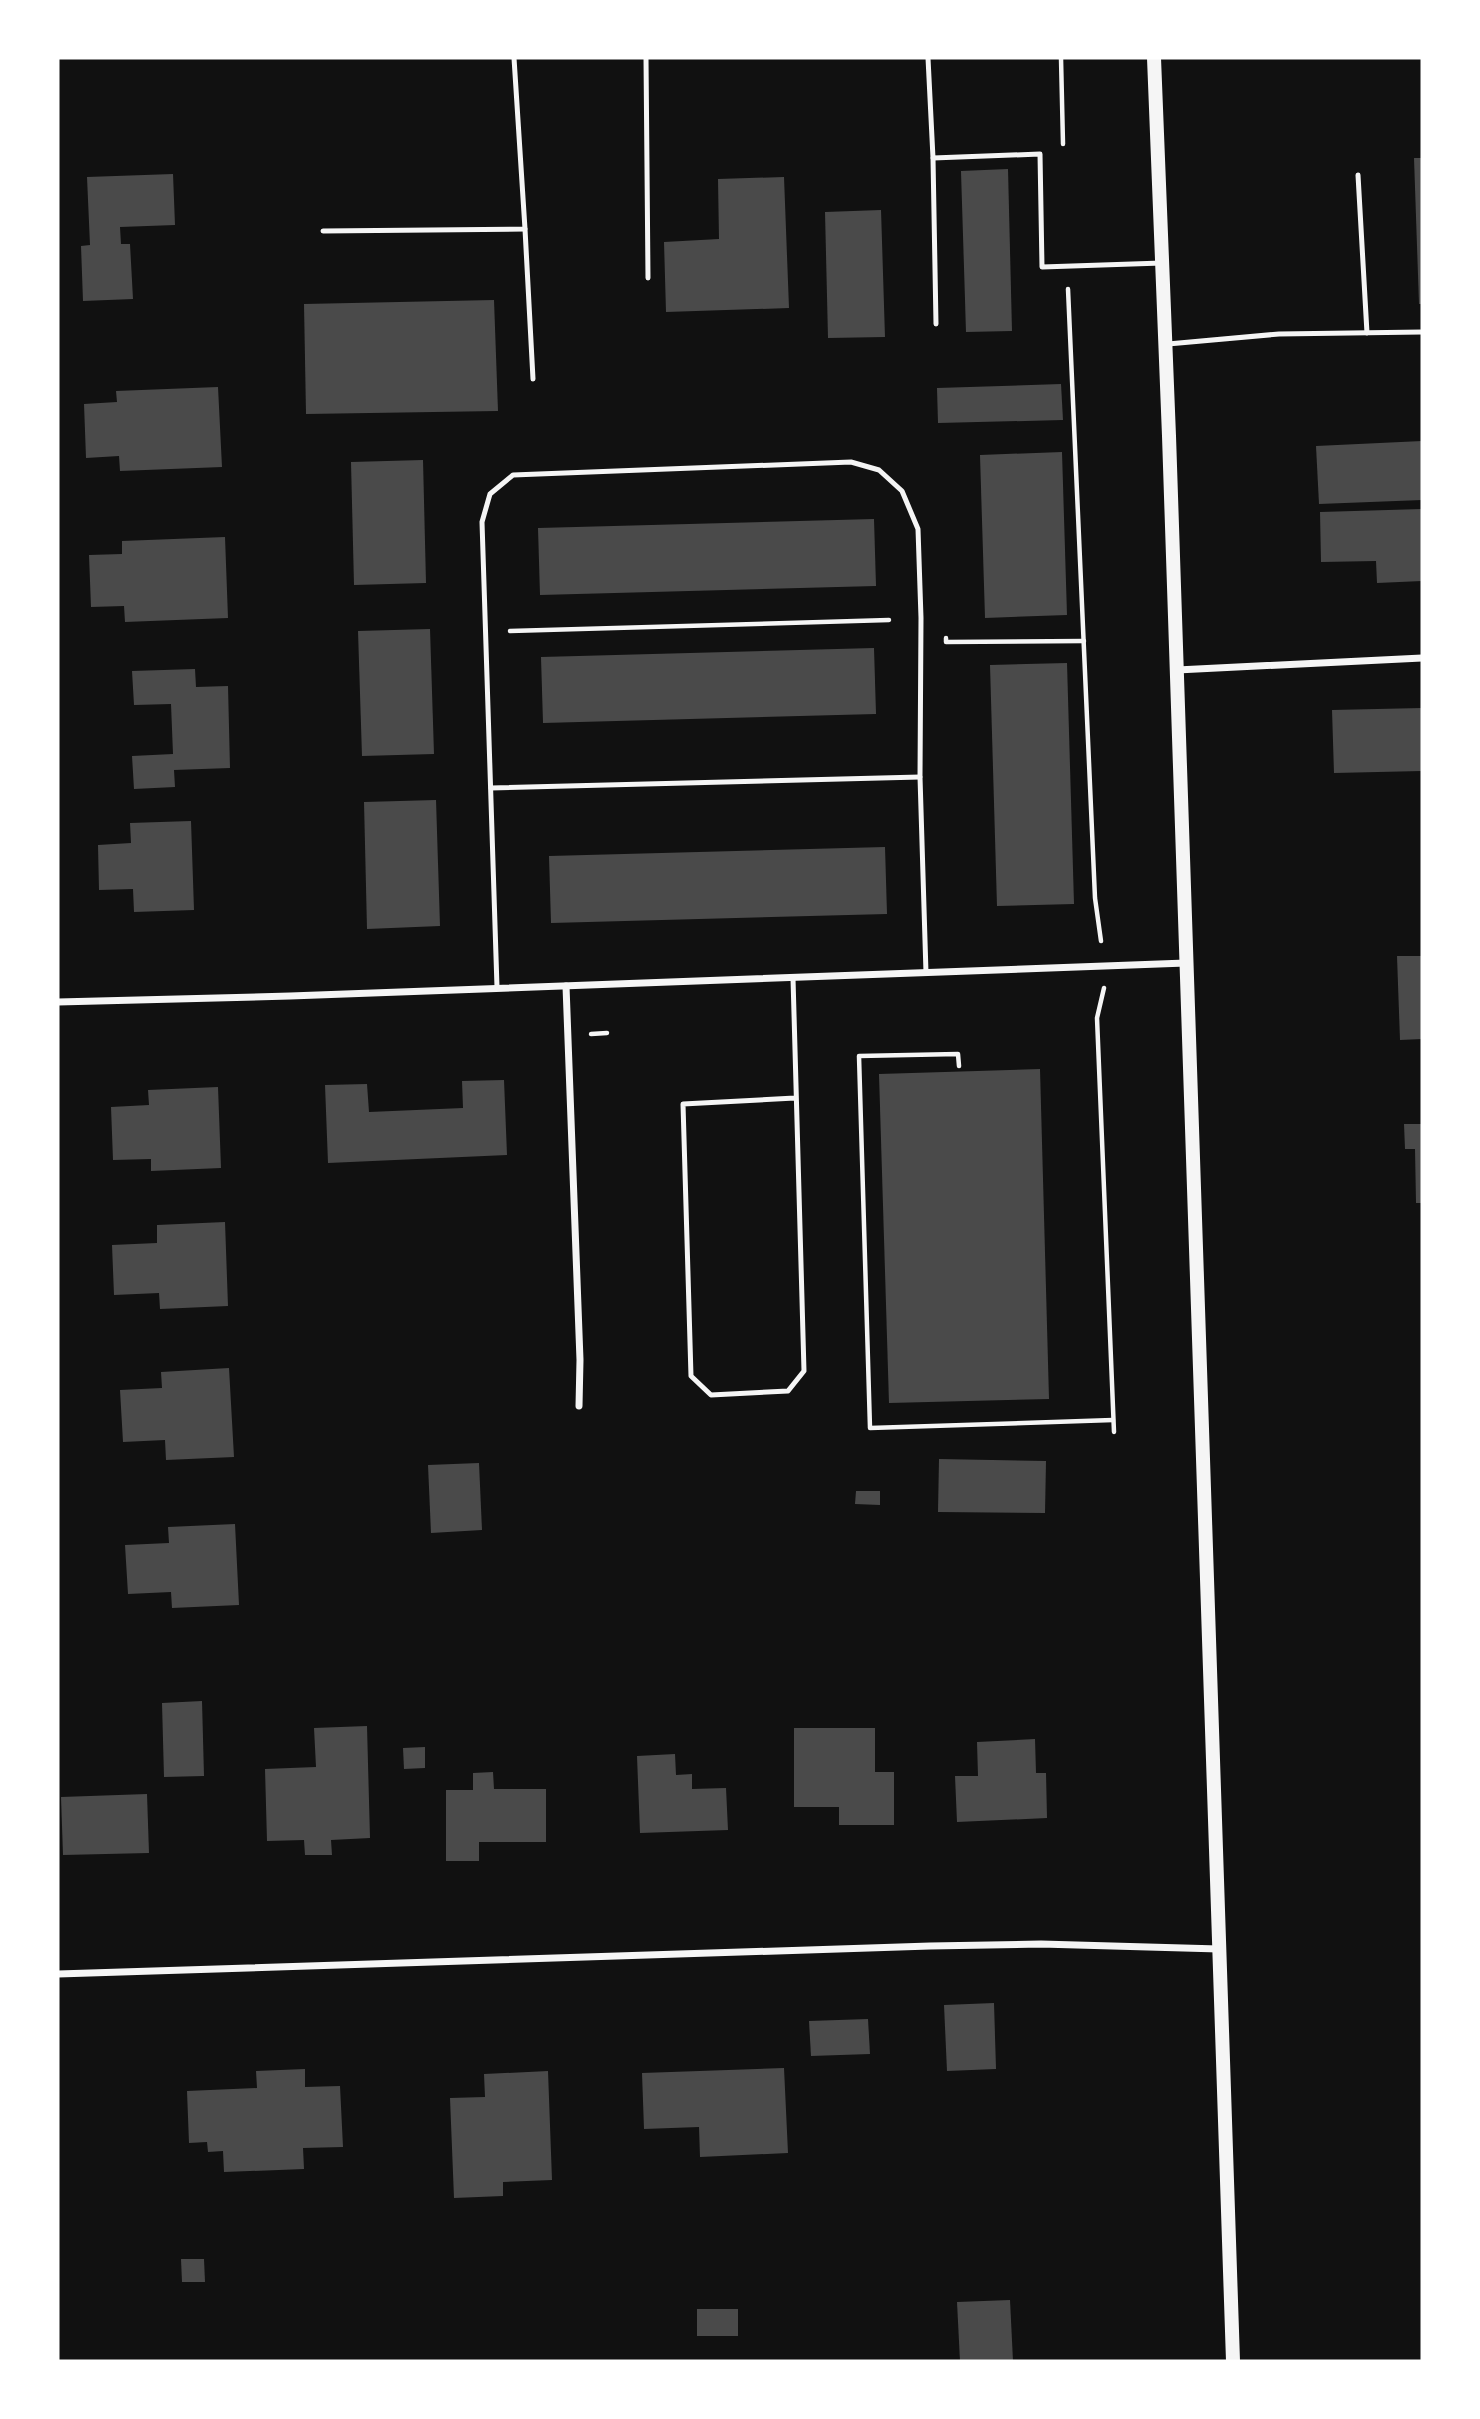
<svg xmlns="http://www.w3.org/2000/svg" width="1480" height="2419" font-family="'DM Sans',sans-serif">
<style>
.building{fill:#4a4a4a}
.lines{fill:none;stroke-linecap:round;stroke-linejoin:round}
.path{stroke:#f5f5f5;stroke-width:4.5}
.service{stroke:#f5f5f5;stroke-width:5}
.minor{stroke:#f5f5f5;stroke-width:7}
.secondary{stroke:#f5f5f5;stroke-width:14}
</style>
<rect width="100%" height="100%" fill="#111"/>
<g class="building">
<polygon points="1414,158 1422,158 1422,304 1419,304"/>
<polygon points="1008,169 1012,331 966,332 961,171"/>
<polygon points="173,174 175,225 120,227 121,244 130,244 133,299 83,301 81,246 90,245 87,177"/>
<polygon points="784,177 789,308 666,312 664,242 719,239 718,179"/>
<polygon points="881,210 885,337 828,338 825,212"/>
<polygon points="494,300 498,411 306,414 304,304"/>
<polygon points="1061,384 1063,420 938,423 937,388"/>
<polygon points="218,387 222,467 120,471 119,456 86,458 84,404 117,402 116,391"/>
<polygon points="1422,441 1422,500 1319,504 1316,446"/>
<polygon points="1062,452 1067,615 985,618 980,455"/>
<polygon points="423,460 426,583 354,585 351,462"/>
<polygon points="1422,509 1422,581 1377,583 1376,561 1321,562 1320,512"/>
<polygon points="874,519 876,586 540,595 538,528"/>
<polygon points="225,537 228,618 125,622 124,606 91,607 89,555 122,554 122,541"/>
<polygon points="430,629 434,754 362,756 358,631"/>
<polygon points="874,648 876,714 543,723 541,657"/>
<polygon points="1067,663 1074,904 997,906 990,665"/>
<polygon points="195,669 196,687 228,686 230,768 174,770 175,787 134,789 132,756 173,754 171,704 134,705 132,671"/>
<polygon points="1422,708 1422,771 1334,773 1332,710"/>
<polygon points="436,800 440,926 367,929 364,802"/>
<polygon points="191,821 194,910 134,912 133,889 99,890 98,845 131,843 130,823"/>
<polygon points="885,847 887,914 551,923 549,856"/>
<polygon points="1397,956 1422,956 1422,1039 1400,1040"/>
<polygon points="1040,1069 1049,1399 889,1403 879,1074"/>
<polygon points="504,1080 507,1155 328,1163 325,1085 367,1084 369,1112 463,1108 462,1081"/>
<polygon points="218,1087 221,1168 151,1171 151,1159 113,1160 111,1107 149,1105 148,1090"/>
<polygon points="1404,1124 1422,1124 1422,1203 1416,1203 1415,1149 1405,1149"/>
<polygon points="225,1222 228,1306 160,1309 159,1293 114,1295 112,1245 157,1243 157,1225"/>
<polygon points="229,1368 234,1457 166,1460 165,1440 123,1442 120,1390 162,1388 161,1372"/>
<polygon points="939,1459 1046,1461 1045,1513 938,1512"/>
<polygon points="479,1463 482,1530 431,1533 428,1465"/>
<polygon points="856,1491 880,1491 880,1505 855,1504"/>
<polygon points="235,1524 239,1605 172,1608 171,1592 128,1594 125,1545 169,1543 168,1527"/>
<polygon points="202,1701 204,1776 164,1777 162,1703"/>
<polygon points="367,1726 370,1838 331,1840 332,1855 305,1855 304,1840 267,1841 265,1769 316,1767 314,1728"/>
<polygon points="794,1728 875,1728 875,1772 894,1772 894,1825 839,1825 839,1807 794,1807"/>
<polygon points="1035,1739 1036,1773 1046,1773 1047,1818 957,1822 955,1776 978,1776 977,1742"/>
<polygon points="425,1747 425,1768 404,1769 403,1748"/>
<polygon points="675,1754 676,1775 692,1774 692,1789 726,1788 728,1830 640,1833 637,1756"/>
<polygon points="493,1772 494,1789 546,1789 546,1842 479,1842 479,1861 446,1861 446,1790 473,1790 473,1773"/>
<polygon points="147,1794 149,1853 63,1855 61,1797"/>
<polygon points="994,2003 996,2069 947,2071 944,2005"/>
<polygon points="868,2019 870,2054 811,2056 809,2021"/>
<polygon points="784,2068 788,2153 700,2157 699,2127 644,2129 642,2073"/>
<polygon points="305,2069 305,2087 340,2086 343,2147 303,2148 304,2169 224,2172 223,2151 208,2152 207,2142 189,2143 187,2091 257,2088 256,2071"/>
<polygon points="548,2071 552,2180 503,2182 503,2196 454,2198 450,2098 485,2097 484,2074"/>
<polygon points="181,2259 204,2259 205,2282 182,2282"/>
<polygon points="1010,2300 1013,2361 960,2361 957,2302"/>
<rect x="697" y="2309" width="41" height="27"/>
</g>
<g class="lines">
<g class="path">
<polyline points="1061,58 1063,144"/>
<polyline points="1068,289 1095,898 1101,941"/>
<polyline points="510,631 889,620"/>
<polyline points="946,638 946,642 1084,641"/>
<polyline points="1104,988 1097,1018 1114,1432"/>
<polyline points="591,1034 607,1033"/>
<polyline points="959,1066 958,1054 859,1056 870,1428 1113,1420"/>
</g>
<g class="service">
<polyline points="646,58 648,278"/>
<polyline points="928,58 933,158 1040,154 1042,267 1162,263"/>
<polyline points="933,158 936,324"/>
<polyline points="1358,175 1367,333"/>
<polyline points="525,229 533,379"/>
<polyline points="323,231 525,229 514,58"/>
<polyline points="1168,344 1279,334 1422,332"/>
<polyline points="491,788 920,777"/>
<polyline points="793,978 804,1371 788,1391 711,1395 691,1376 683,1104 795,1098"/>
<polyline points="497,987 482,522 490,494 513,475 851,462 879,470 902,491 918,529 921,618 920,777 926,973"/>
</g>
<g class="minor">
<polyline points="1177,670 1422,658"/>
<polyline points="566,986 580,1360 579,1406"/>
<polyline points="58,1002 290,996 1186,963"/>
<polyline points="58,1974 930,1946 1041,1944 1219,1949"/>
</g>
<polyline class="secondary" points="1154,58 1169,436 1233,2361"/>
</g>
<rect width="1480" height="2419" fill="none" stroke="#ffffff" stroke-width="119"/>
</svg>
